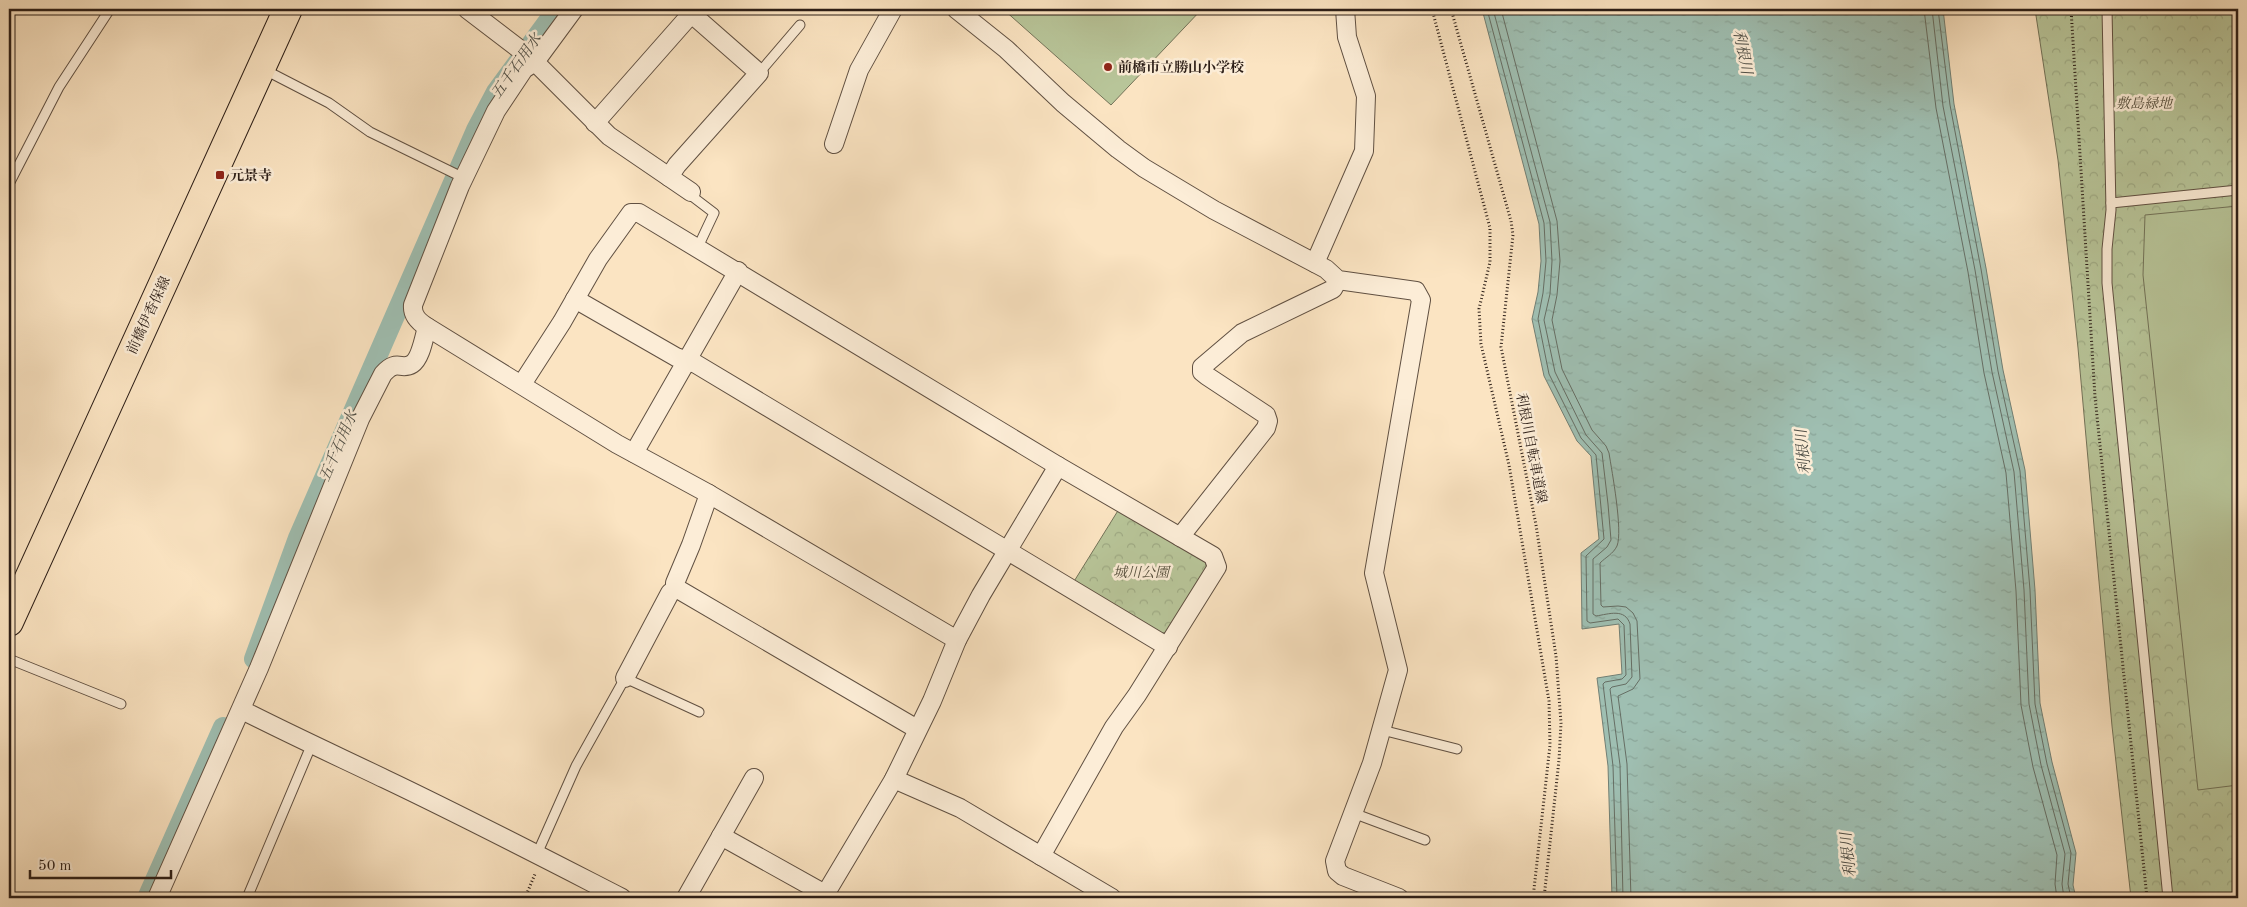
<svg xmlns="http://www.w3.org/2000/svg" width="2247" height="907" font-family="'Old Standard TT','Noto Serif JP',serif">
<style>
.forest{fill:url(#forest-crowns);stroke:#727258}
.pitch{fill:#b8c599;stroke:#727258}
.water{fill:url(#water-ripples);stroke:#717f74}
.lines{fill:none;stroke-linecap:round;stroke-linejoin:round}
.shore{stroke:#666e64;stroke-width:1}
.canal{stroke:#9fbfb2;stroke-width:20}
.lane-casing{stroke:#605042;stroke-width:11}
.street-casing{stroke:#605042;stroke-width:20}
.primary-casing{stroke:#2c1e17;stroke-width:30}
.path{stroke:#2c1e17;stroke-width:3;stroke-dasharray:1 2.5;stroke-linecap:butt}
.lane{stroke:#fcedd7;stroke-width:9}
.street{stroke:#fcedd7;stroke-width:18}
.primary{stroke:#fbe4c2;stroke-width:28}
.poi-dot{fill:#8f2418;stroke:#fcedd7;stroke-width:2}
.labels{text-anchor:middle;stroke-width:5;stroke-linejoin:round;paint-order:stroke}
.poi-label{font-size:14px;font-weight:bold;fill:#2c1e17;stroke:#fcedd7;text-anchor:start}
.park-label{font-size:14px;font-style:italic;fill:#56503e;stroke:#fcedd7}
.street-label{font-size:14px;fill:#2c1e17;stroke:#fcedd7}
.water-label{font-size:15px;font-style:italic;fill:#4e4e46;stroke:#fcedd7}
</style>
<defs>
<pattern id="forest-crowns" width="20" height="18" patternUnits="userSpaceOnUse" patternTransform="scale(1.25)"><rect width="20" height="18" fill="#b8c599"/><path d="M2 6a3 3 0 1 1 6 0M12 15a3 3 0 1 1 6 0" fill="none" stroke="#9ea983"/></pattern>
<pattern id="water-ripples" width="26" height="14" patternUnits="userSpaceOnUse" patternTransform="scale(1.25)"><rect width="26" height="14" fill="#9fbfb2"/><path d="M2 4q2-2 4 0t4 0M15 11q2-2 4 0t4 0" fill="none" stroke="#89a498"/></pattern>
</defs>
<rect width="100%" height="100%" fill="#fbe4c2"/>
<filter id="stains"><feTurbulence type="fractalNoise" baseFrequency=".004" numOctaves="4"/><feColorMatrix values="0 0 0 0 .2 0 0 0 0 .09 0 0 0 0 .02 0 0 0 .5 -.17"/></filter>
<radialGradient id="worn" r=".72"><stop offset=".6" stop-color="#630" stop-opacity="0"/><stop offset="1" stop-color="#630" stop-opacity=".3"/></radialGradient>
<g class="forest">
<polygon points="2035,9 2238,9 2238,898 2131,898 2112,726 2078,348 2058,160"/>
<polygon points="1119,509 1204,558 1207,568 1169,632 1157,634 1073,583"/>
</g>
<g class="pitch">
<polygon points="1003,9 1202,9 1111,105"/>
<polygon points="2238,206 2238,785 2198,790 2143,275 2145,215"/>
</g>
<polygon class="water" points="1482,9 1943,9 1954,104 1986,268 2003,370 2025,470 2035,590 2040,703 2052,762 2076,853 2073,885 2076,898 1612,898 1608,766 1597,678 1622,674 1619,624 1582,629 1581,553 1599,539 1591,456 1577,441 1544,376 1532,319 1538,292 1541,261 1539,224"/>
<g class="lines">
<g class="shore">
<polyline points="1487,9 1544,223 1546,261 1543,293 1538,319 1549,374 1581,438 1596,455 1604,539 1586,556 1587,621 1590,623 1618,619 1624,625 1626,675 1622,679 1605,682 1603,684 1613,766 1617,898"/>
<path d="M1493,9L1550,222L1552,261L1550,294L1544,320L1555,372L1586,435L1602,453L1608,504L1611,540L1607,547L1593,559V614L1596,616C1609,614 1625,608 1630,624L1632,677L1626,684L1612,687L1610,689L1620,765L1623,898"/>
<path d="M1501,9L1557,221L1560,261L1557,295L1552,320L1562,369L1592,430L1606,446L1609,453C1612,472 1623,531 1617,546C1613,554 1606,557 1600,563L1601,605L1603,607L1618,606L1626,607L1633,613L1637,621L1640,679L1633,689L1618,696L1627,764L1631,898"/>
<polyline points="1924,9 1936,108 1968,272 1984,373 2006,473 2016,591 2021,705 2033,767 2057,855 2055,884 2057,898"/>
<polyline points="1932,9 1943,106 1975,270 1992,372 2014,472 2024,590 2029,704 2041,765 2065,854 2062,884 2064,898"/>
<polyline points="1938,9 1950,105 1981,269 1998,371 2020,471 2030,590 2035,704 2047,764 2071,853 2068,884 2071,898"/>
</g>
<g class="canal">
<polyline points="254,659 298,538 476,130 496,92 557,9"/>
<polyline points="147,898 223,727"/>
</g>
<g class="lane-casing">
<g id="lane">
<polyline points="2107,9 2111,210 2107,249 2107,283 2168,898"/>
<polyline points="265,70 329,103 370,132 464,178"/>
<polyline points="759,73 800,25"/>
<polyline points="9,184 59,87 110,9"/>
<polyline points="691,192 693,197 714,213 698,247"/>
<polyline points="2111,203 2238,190"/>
<polyline points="9,659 121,704"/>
<polyline points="1382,730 1457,749"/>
<polyline points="1353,813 1425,840"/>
<polyline points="537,854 576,766 625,678 699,712"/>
<polyline points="247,898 311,746"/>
</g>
</g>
<g class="street-casing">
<g id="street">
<polyline points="467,9 531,58 609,136 691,192"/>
<path d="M574,9L535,62L524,69L496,111L460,186L413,305C412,316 419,322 427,327L617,444L709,494L957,640"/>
<polyline points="956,9 1006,49 1063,103 1118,149 1144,168 1214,210 1326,269 1338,280 1416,291 1421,300 1374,573 1398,670 1372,763 1335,861 1337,871 1343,876 1399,898"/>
<polyline points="595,123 692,13"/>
<polyline points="834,144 859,70 893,9"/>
<polyline points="669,177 677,165 759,73 686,9"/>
<polyline points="1315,263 1364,151 1366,96 1347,37 1345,9"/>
<polyline points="575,299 676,357 696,364 1168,647"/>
<polyline points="522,384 562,322 598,259 631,213 639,213 1058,466 1213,556 1217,567 1137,695 1114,727 1041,856"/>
<polyline points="634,453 738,271"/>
<polyline points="709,494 691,545 675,583 676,588 917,729"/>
<polyline points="1180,537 1266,428 1268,421 1266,415 1207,376 1202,372 1202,367 1242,333 1333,289 1338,280"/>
<polyline points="625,678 670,593 676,588"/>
<path d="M242,710C289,734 337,756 385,779C465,817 544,858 622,898"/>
<polyline points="894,779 960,808 1112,898"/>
<polyline points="721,836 825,894"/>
<path d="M157,898L259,668L360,419L383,374C397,358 401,371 412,364C421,358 424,337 427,327"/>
<polyline points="686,898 754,778"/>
<polyline points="823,898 894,779 932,701 957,640 981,595 1058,466"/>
</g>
</g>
<g class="primary-casing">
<polyline id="primary" points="9,622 288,9"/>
</g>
<g class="path">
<polyline points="1432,9 1490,228 1490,262 1479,309 1481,344 1509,465 1549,701 1550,745 1533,898"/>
<polyline points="1451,9 1511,221 1513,235 1501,347 1536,525 1556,656 1561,723 1559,760 1544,898"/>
<polyline points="2071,9 2095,397 2147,898"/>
<polyline points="525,898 535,874"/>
</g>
<use href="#lane" class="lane"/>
<use href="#street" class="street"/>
<use href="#primary" class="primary"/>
</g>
<g class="poi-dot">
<circle cx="1108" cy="67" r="5"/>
<rect x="215" y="170" width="10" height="10" rx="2.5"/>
</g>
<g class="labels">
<g class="poi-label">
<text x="1118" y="72">前橋市立勝山小学校</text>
<text x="230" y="180">元景寺</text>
</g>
<g class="park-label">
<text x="2144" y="108">敷島緑地</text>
<text x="1141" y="577">城川公園</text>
</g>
<g class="street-label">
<text transform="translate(148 315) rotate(-65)" y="5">前橋伊香保線</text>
<text transform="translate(1532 448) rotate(79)" y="5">利根川自転車道線</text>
</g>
<g class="water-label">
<text transform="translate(1743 52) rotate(79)" y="5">利根川</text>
<text transform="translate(516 66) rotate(-55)" y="5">五千石用水</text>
<text transform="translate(338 446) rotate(-67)" y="5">五千石用水</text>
<text transform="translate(1803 452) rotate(-96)" y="5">利根川</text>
<text transform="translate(1848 855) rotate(-96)" y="5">利根川</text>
</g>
</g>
<rect width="2247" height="907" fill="none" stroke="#fbe4c2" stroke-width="30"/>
<rect x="10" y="10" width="2227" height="887" fill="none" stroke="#2c1e17" stroke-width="2.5"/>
<rect x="15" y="15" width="2217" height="877" fill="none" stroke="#2c1e17"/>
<path d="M30 870v8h141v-8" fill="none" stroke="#2c1e17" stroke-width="2.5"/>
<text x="38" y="870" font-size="15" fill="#2c1e17" stroke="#fcedd7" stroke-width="4" paint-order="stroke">50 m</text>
<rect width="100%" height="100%" filter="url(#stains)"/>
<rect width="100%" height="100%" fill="url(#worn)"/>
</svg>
